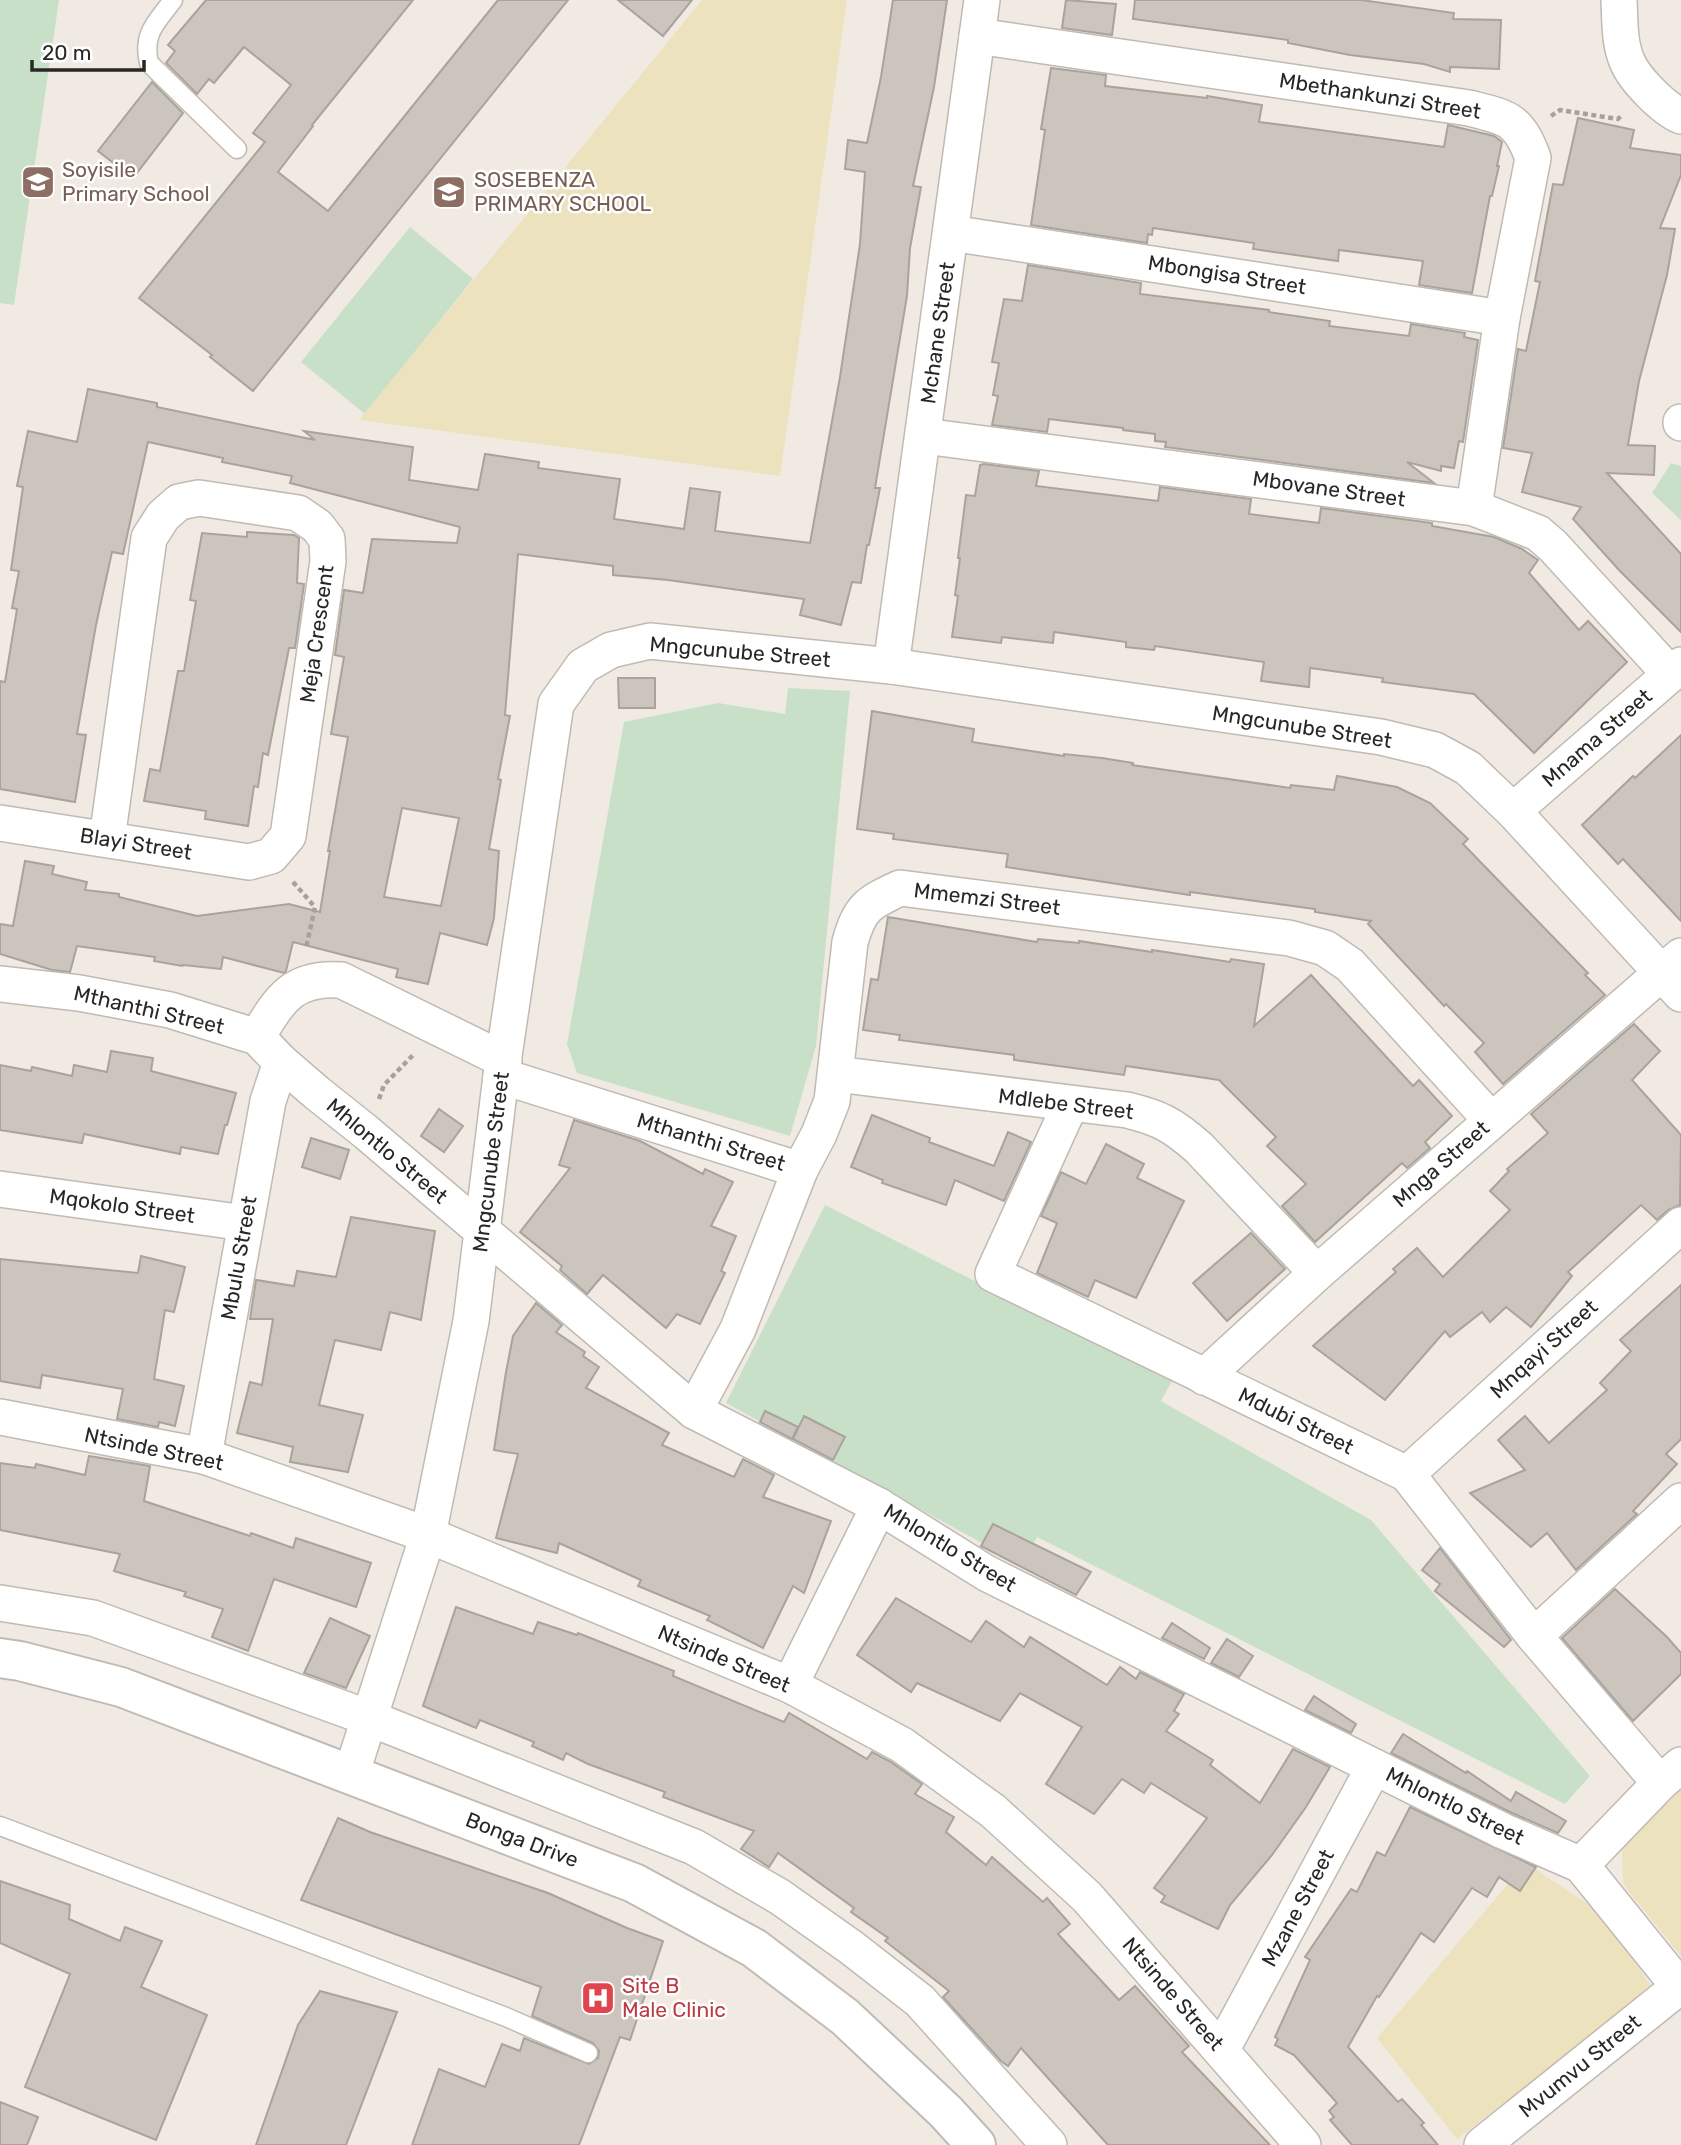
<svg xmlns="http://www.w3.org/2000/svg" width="1681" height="2145" font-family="Rubik,sans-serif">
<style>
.green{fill:#c9e0c8}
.sand{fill:#ece2bd}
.building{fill:#cbc5be;stroke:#a9a39c;stroke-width:2;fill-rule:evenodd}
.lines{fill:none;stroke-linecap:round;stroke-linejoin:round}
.service-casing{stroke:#c0bab3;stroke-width:21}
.minor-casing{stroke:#c0bab3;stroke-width:38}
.tertiary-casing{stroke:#c0bab3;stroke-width:42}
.path{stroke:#a6a19b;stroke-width:4.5;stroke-dasharray:5 3.5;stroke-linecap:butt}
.service{stroke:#fff;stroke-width:18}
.minor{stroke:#fff;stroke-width:35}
.tertiary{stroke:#fff;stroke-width:38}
.labels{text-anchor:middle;stroke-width:5;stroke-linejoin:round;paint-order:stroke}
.street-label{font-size:21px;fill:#292724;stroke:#fff}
.education-label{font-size:21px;fill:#785e54;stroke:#fff;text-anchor:start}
.health-label{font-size:21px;fill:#be3a42;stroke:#fff;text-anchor:start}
</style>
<rect width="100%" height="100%" fill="#f1eae3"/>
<g class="green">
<polygon points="0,0 59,0 14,305 0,303"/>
<polygon points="410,227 473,279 365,414 301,362"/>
<polygon points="1671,463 1681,466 1681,520 1652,493"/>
<polygon points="788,688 850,691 816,1046 790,1136 577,1073 567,1044 624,722 718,703 785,714"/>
<polygon points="825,1205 1172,1381 1161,1401 1371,1520 1590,1776 1565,1804 1037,1537 1022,1565 726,1403"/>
</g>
<g class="sand">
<polygon points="702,0 847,0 780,476 359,420"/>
<polygon points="1681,1786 1681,1956 1623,1884 1622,1844"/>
<polygon points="1526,1863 1601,1913 1653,1989 1457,2139 1377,2038"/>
</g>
<g class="building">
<polygon points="206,0 413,0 312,125 313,126 278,172 328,211 498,0 568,0 253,391 210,357 212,355 139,298 265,142 253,133 291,85 244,47 214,83 209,79 197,94 166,63 175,51 168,45"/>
<polygon points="618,0 692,0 663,36"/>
<path d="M893,0H947L934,87L913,186L921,187L910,248L907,296L875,488H880L869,545H867L861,583L852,582L841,625L800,615L804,599L668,580L613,575V566L518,554L505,715L510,716L498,779L501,780L489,849L499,851L494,918L487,945L440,933L428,984L396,977L398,969L293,942L286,971L284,973L223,957L221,969L183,965L182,966L154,961L155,957L77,946L70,972L52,970L0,954V924L13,926L25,861L54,866L52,874L87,882L85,890L119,894V897L197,916L289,904L320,912L330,851H328L348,737L331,734L344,657L335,655L344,590L363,593L372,539L457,543L460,527L290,483L292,476L222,462L223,458L148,442L123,554L112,552L96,625L77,734L86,735L75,802L0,789V681L5,682L17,609L12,608L19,571L11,570L23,487L17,486L28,431L77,442L88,389L157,403V407L315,440L304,431L413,447L409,480L478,490L485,454L539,462L538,468L620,479L614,519L684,529L690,488L720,492L715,531L810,543L840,377L860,244L865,172L845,169L848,140L867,143L881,77ZM402,808L459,818L441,906L384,897Z"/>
<polygon points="1066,0 1116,4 1112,35 1062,28"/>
<polygon points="1135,0 1361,0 1454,13 1453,19 1501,20 1499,69 1450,67 1450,72 1424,64 1350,55 1288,43 1288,40 1133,19"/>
<polygon points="1051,68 1106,75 1105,86 1207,98 1207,96 1262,105 1259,122 1291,126 1444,147 1448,125 1494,136 1502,142 1497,166 1499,166 1492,196 1490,196 1472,293 1419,285 1423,261 1339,250 1338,261 1253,249 1254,243 1153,228 1152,235 1148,234 1147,243 1031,225 1045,130 1041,129"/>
<polygon points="152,82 183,113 133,178 98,151"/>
<polygon points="1578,118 1634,130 1630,148 1681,155 1681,175 1660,228 1675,229 1667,275 1639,381 1628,445 1655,446 1654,475 1607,473 1681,554 1681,632 1619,570 1573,519 1581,507 1522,492 1532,453 1503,448 1518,349 1526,351 1540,282 1535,281 1553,184 1563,185"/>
<polygon points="1028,265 1141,283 1140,294 1269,310 1269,312 1330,321 1329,326 1409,336 1411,324 1465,333 1464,337 1478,340 1463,442 1459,441 1454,468 1441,466 1441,471 1407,462 1434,483 1165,447 1166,442 1155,441 1155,434 1123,430 1123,428 1049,419 1047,432 992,425 998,396 993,395 999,363 992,362 1004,299 1022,301"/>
<polygon points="984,464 1039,471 1036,486 1158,501 1160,487 1251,499 1249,514 1319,523 1321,508 1432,523 1432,526 1494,537 1522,549 1538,560 1529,573 1579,630 1588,621 1627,662 1534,753 1474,694 1382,682 1383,678 1310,668 1309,687 1261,681 1264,662 1155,646 1154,650 1126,647 1126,642 1054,632 1053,643 1002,637 1001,643 952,637 958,596 955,595 960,558 958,558 966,495 975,496 980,465"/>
<polygon points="247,532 294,535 299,538 297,583 304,584 295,648 289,648 268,755 263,753 258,787 254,786 248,826 205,819 206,811 144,801 150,769 160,771 178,671 184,671 196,601 190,600 202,533 247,537"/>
<polygon points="618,678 655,678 655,708 619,708"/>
<polygon points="872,711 974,729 972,742 1064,756 1064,754 1102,758 1133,763 1132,765 1290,788 1291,785 1334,790 1337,776 1397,787 1430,803 1468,839 1463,844 1588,973 1585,975 1605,995 1503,1084 1475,1052 1484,1043 1446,1004 1444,1006 1368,924 1371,921 1315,912 1315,909 1190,892 1190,895 1006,867 1008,854 893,839 894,834 857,829"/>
<polygon points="1681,735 1681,921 1623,859 1618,864 1582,825 1633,776 1635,778"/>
<polygon points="888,917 1037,942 1038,939 1079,943 1079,941 1152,952 1152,950 1230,962 1231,959 1264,964 1254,1026 1311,975 1413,1086 1419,1080 1452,1116 1425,1142 1430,1148 1407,1168 1402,1163 1315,1242 1282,1206 1306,1184 1267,1146 1276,1137 1219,1080 1126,1066 1124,1075 1014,1060 1014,1055 899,1040 900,1035 863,1030 871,979 878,980"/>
<polygon points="1634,1024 1660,1051 1632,1080 1681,1135 1680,1205 1668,1210 1657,1220 1641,1205 1568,1272 1572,1276 1531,1327 1506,1307 1490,1322 1482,1312 1450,1337 1445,1331 1385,1400 1313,1346 1396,1272 1393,1269 1417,1248 1443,1277 1510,1210 1490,1191 1509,1171 1507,1169 1548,1133 1531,1114"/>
<polygon points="111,1051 153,1058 151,1071 236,1093 227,1125 225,1125 218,1154 181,1147 180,1154 84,1134 82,1143 0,1130 0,1065 31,1071 32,1067 72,1076 74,1065 107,1072"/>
<polygon points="439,1109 463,1126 444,1152 421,1136"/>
<polygon points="872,1115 930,1138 929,1142 994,1166 1008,1132 1031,1142 1004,1201 955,1180 946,1205 882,1183 883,1180 851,1167"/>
<polygon points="574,1120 640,1141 703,1174 705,1169 733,1182 711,1226 736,1236 721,1271 725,1273 700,1324 677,1314 666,1328 603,1275 587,1294 560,1270 562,1266 520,1232 570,1168 559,1165"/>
<polygon points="311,1138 349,1150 340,1179 302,1167"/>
<polygon points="1106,1144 1144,1164 1137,1178 1184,1201 1136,1298 1095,1280 1088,1297 1037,1273 1057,1223 1041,1216 1061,1172 1086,1184"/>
<polygon points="351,1217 435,1231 421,1320 390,1312 381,1350 335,1340 319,1405 363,1415 348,1472 290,1462 293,1447 237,1433 250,1382 262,1385 273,1319 250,1319 256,1280 294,1286 297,1271 336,1277"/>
<polygon points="1251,1233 1285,1269 1227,1321 1193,1283"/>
<polygon points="141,1256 185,1267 174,1312 165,1310 154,1379 184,1386 175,1426 159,1422 158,1427 117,1419 123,1389 42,1375 40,1388 0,1381 0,1259 138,1273"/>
<polygon points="1681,1285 1681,1439 1666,1454 1677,1464 1633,1511 1637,1514 1576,1570 1547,1533 1531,1547 1470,1493 1525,1470 1498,1440 1525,1416 1549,1443 1607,1390 1600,1383 1631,1351 1620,1340"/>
<polygon points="536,1303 562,1325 556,1332 585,1352 583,1356 599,1367 586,1388 669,1433 662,1445 734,1477 743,1459 774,1475 763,1497 831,1521 804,1593 793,1586 763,1648 707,1620 710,1616 638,1586 641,1580 559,1543 557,1553 496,1538 518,1454 494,1450 506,1372 513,1336"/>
<polygon points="765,1411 798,1427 792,1439 760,1422"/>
<polygon points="804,1416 845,1437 833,1460 793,1439"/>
<polygon points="89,1456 150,1466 144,1501 250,1536 251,1533 293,1548 296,1538 371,1563 356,1607 274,1579 248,1651 212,1637 223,1609 184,1596 186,1592 114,1571 120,1554 0,1530 0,1463 35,1468 36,1464 85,1475"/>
<polygon points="993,1524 1091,1572 1076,1595 981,1546"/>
<polygon points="1440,1548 1511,1640 1504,1647 1435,1591 1440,1584 1422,1570"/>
<polygon points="1615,1589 1667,1637 1681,1653 1681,1674 1633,1721 1562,1638"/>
<polygon points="896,1598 971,1642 986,1621 1024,1647 1030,1637 1107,1685 1120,1667 1136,1679 1140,1672 1184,1694 1174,1711 1179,1714 1166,1731 1213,1760 1210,1765 1260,1803 1293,1749 1330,1767 1306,1807 1272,1855 1230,1905 1218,1929 1161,1902 1165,1896 1154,1888 1207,1818 1151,1783 1144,1793 1122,1779 1094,1814 1046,1784 1082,1727 1020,1693 1000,1721 917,1683 911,1692 857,1655"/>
<polygon points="456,1607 533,1634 538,1622 577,1635 578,1633 674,1671 673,1676 784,1722 789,1713 867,1759 872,1752 891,1762 922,1784 915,1794 954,1817 946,1832 986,1865 992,1857 1043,1902 1047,1898 1070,1924 1058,1934 1119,2000 1135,1986 1189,2046 1182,2052 1270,2145 1108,2145 1021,2048 1008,2066 1001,2061 943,1997 949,1991 885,1941 888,1938 851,1912 854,1908 778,1853 769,1867 741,1849 754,1831 663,1797 665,1792 588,1764 566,1753 563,1760 532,1746 534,1742 480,1720 476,1728 423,1706"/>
<polygon points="330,1618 370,1636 346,1688 304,1673"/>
<polygon points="1172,1623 1210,1648 1204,1659 1162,1638"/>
<polygon points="1227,1639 1253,1656 1239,1677 1211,1663"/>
<polygon points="1314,1696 1356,1724 1351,1733 1305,1710"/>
<polygon points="1403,1734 1466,1773 1467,1771 1511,1801 1516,1792 1566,1821 1558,1833 1512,1813 1391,1753"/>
<polygon points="1410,1807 1536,1867 1520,1891 1499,1877 1487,1897 1472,1888 1434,1942 1421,1933 1379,1997 1377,1996 1348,2047 1398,2102 1402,2099 1424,2123 1421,2125 1438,2145 1352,2145 1330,2120 1334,2117 1329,2111 1337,2103 1294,2055 1275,2045 1278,2039 1275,2037 1310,1960 1305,1957 1351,1889 1357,1892 1377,1852 1385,1856"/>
<polygon points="338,1818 370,1832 548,1893 627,1928 663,1941 630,2040 620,2037 579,2145 412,2145 439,2069 485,2087 502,2044 520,2051 524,2038 589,2064 598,2058 599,2051 593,2043 532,2016 541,1987 301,1900"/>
<polygon points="0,1881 70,1905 69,1919 120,1941 125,1927 162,1941 141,1987 207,2015 156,2140 25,2087 70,1974 0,1943"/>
<polygon points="320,1991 397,2012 346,2145 256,2145 298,2025"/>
<polygon points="0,2102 38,2117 27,2145 0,2145"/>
</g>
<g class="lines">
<g class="service-casing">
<g id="service">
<path d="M173,0C157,22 142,33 149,63L237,149"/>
<polyline points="0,1826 506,2017 588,2053"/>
</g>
</g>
<g class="minor-casing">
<g id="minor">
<path d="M1619,0C1620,19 1619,43 1627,61C1634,79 1664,109 1681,116"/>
<path d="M977,36L1469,108C1508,118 1518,118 1533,158L1502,318L1474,508"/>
<polyline points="951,233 1502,318"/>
<polyline points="1681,422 1681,423"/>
<polyline points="924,436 1474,508 1538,533 1553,546 1670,674"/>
<polyline points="891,666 982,0"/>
<polyline points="1513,811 1681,665"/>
<polyline points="0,823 249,862 271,856 288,836 328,561 327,539 317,526 298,513 199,498 179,502 163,516 149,538 107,839"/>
<polyline points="0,984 79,993 170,1010 257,1037 281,1062 317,1093 366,1132 694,1411 879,1506 986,1573 1503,1831 1581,1865 1681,1989"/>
<path d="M257,1037C280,999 292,977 341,980L504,1060"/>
<path d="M836,1074L1127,1110C1160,1118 1173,1125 1199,1148L1317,1273"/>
<polyline points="501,1076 800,1170"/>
<polyline points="1070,1105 993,1274 1407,1474 1534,1636 1660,1783"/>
<polyline points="0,1189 245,1223"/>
<polyline points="1204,1377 1317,1273 1681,956"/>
<path d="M694,1411L738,1329L800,1170L819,1134L832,1101L850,942C860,907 868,903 900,888L1289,938L1325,948L1350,965L1491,1120"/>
<polyline points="0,1417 204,1456 428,1535 790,1685 902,1745 993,1811 1087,1897 1303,2145"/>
<polyline points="204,1456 268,1101 281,1062"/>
<polyline points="1407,1474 1681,1225"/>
<polyline points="0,1603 93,1618 369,1718 694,1847 780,1897 852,1948 920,2001 1049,2145"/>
<polyline points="1534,1636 1681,1501"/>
<polyline points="790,1685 879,1506"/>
<polyline points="351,1775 428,1535 471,1321 501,1076 556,704 583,666 611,650 650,641 891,666 1381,737 1435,750 1468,768 1513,811 1681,994"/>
<polyline points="1581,1865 1660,1783 1681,1765"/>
<polyline points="1222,2049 1374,1767"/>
<polyline points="1482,2145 1679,1987"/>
</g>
</g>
<g class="tertiary-casing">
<polyline id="tertiary" points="0,1658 20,1661 121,1687 634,1883 754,1948 845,2017 946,2112 976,2145"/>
</g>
<g class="path">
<polyline points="1551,116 1560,110 1618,119 1622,115"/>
<polyline points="293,882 315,907 306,948"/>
<polyline points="379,1099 384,1085 414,1054"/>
</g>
<use href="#service" class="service"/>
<use href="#minor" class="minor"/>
<use href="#tertiary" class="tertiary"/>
</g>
<defs>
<g id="school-square" transform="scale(1.75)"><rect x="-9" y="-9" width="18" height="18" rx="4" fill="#8d6e63" stroke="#fff"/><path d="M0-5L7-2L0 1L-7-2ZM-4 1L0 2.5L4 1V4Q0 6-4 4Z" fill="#fff"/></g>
<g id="hospital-square" transform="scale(1.75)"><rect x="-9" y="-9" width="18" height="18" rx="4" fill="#e0444e" stroke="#fff"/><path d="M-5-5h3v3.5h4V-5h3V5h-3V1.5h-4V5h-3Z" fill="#fff"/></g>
</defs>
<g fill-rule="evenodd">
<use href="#school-square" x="38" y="182"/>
<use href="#school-square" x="449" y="192"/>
<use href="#hospital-square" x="598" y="1998"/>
</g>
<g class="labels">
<g class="street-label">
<text transform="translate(1380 96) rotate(9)" y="7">Mbethankunzi Street</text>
<text transform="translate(1227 275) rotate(9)" y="7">Mbongisa Street</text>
<text transform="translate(938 333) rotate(-82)" y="7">Mchane Street</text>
<text transform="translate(1329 489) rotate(8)" y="7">Mbovane Street</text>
<text transform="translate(317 634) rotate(-82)" y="7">Meja Crescent</text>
<text transform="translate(740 652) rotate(5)" y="7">Mngcunube Street</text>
<text transform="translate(1302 727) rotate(9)" y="7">Mngcunube Street</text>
<text transform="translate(1597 738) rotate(-41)" y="7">Mnama Street</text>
<text transform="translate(136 844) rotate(9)" y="7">Blayi Street</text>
<text transform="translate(987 899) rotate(7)" y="7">Mmemzi Street</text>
<text transform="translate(149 1010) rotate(13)" y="7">Mthanthi Street</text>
<text transform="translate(1066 1104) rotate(7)" y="7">Mdlebe Street</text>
<text transform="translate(711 1142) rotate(17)" y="7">Mthanthi Street</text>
<text transform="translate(387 1151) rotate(40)" y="7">Mhlontlo Street</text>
<text transform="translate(491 1162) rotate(-83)" y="7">Mngcunube Street</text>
<text transform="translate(1441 1164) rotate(-41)" y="7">Mnga Street</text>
<text transform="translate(122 1206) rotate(8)" y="7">Mqokolo Street</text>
<text transform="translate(239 1258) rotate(-80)" y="7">Mbulu Street</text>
<text transform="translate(1544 1349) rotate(-42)" y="7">Mnqayi Street</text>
<text transform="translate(1296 1421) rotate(26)" y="7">Mdubi Street</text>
<text transform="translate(154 1449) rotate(12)" y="7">Ntsinde Street</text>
<text transform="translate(950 1548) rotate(31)" y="7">Mhlontlo Street</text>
<text transform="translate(724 1659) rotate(23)" y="7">Ntsinde Street</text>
<text transform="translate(1455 1806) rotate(26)" y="7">Mhlontlo Street</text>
<text transform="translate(522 1840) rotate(21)" y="7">Bonga Drive</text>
<text transform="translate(1298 1908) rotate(-62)" y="7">Mzane Street</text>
<text transform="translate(1173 1994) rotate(49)" y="7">Ntsinde Street</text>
<text transform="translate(1580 2066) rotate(-39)" y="7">Mvumvu Street</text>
</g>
<g class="education-label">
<text x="62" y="177">Soyisile<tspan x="62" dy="24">Primary School</tspan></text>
<text x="474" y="187">SOSEBENZA<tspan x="474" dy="24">PRIMARY SCHOOL</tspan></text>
</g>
<g class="health-label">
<text x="622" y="1993">Site B<tspan x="622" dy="24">Male Clinic</tspan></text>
</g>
</g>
<path d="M32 60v10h112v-10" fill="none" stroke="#292724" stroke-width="3.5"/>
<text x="42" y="60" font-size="21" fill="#292724" stroke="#ffffff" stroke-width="5" paint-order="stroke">20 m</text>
</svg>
